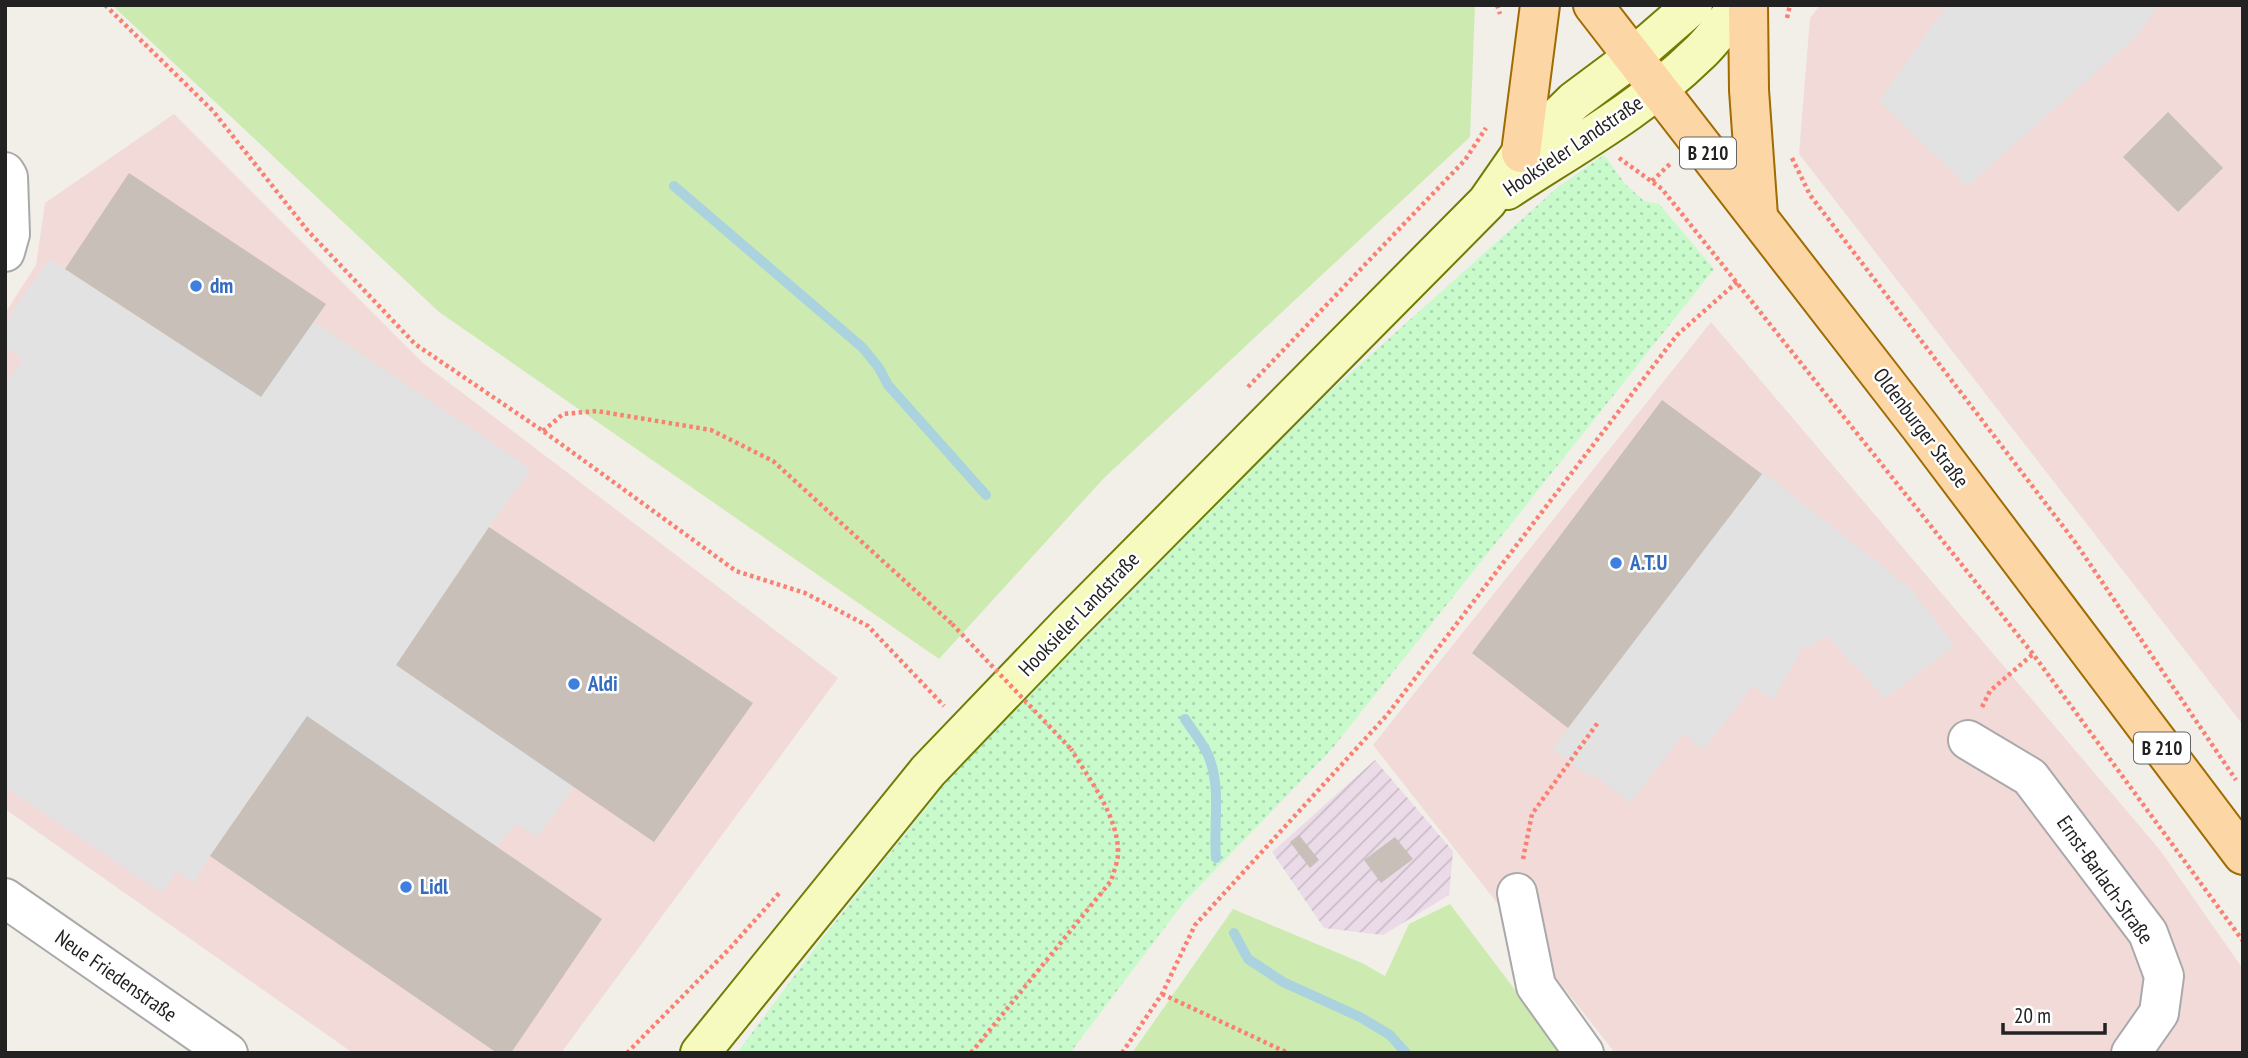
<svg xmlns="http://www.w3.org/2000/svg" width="2248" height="1058" font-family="'PT Sans Narrow',sans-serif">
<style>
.commercial{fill:#f2dad9}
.industrial{fill:url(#industrial-furrows)}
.grass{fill:#cdebb0}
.park{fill:url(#park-dots)}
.parking{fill:#e2e2e2}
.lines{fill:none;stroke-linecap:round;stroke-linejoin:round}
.stream{stroke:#aad3df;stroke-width:10}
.building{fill:#c7bfb8}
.street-casing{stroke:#a9a9a9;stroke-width:42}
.secondary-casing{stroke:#707d05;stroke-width:42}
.primary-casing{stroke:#a06b00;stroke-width:42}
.path{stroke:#fa8072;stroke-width:4.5;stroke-dasharray:3.5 3.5;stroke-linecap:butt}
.street{stroke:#fff;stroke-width:38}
.secondary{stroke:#f7fabf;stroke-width:38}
.primary{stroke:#fcd6a4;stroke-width:38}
.path-bridge{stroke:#fa8072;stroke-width:4.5;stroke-dasharray:3.5 3.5;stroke-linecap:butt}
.shop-dot{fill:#3f7fe0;stroke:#fff;stroke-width:2.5}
.labels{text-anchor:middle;stroke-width:5;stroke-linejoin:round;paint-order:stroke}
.shield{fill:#fff;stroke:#646464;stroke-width:2}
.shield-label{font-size:19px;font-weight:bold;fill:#222}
.street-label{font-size:21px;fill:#222;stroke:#fff}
.shop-label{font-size:21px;font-weight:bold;fill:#366cbe;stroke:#fff;text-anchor:start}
</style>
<defs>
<pattern id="industrial-furrows" width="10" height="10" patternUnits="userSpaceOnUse" patternTransform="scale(1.75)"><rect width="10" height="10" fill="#ebdbe8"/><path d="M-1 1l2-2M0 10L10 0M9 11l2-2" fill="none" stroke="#c9bcc7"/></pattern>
<pattern id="park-dots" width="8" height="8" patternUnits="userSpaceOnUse" patternTransform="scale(1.75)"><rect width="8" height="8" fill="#c8facc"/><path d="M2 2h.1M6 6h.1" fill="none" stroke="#acd6af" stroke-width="1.8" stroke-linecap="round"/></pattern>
</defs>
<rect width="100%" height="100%" fill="#f2efe9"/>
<g class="commercial">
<polygon points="1820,5 2243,5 2243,725 1799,154 1810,18"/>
<polygon points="174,114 423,363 838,678 561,1053 353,1053 5,809 5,313 36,265 45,203"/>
<polygon points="1711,322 2160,850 2243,969 2243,1053 1615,1053 1373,745"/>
</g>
<polygon class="industrial" points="1375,760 1453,851 1449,895 1383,935 1324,928 1272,852"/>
<g class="grass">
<polygon points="112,5 1475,5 1470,137 1104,478 939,659 439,312"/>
<polygon points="1450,904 1563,1053 1132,1053 1233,909 1362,963 1385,976 1409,924"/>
</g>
<polygon class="park" points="1604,155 1626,185 1644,201 1659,204 1714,269 1331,750 1184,902 1070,1053 737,1053 821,940 961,764 1326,395 1558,187"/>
<g class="parking">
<polygon points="1947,5 2159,5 2136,37 1967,186 1879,101"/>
<polygon points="49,259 65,269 313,321 531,469 489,527 396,665 574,787 538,837 516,824 496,847 210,856 193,883 176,871 162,893 5,787 5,385 23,359 5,346 5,334 9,317"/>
<polygon points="1763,472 1910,588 1955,646 1885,698 1826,635 1813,646 1803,647 1773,700 1753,686 1703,750 1684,734 1630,803 1592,773 1587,776 1553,748"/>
</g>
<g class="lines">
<g class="stream">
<polyline points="674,186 863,348 879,368 888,385 986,495"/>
<path d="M1185,719C1192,730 1203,743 1208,755C1222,787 1213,825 1216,858"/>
<polyline points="1234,933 1248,959 1283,982 1360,1017 1390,1035 1406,1053"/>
</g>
</g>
<g class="building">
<polygon points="2168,112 2223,168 2178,212 2123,157"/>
<polygon points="129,173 326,304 261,397 65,269"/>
<polygon points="1662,400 1762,474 1568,728 1472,653"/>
<polygon points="489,527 753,703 654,842 396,665"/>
<polygon points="307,716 602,919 511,1053 497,1053 210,856"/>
<polygon points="1299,835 1319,860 1310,868 1290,842"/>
<polygon points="1395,837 1413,859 1381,883 1364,860"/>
</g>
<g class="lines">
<g class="street-casing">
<g id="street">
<polyline points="5,172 8,177 10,234 5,252"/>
<polyline points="1968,740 2030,777 2148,933 2164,976 2159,1013 2131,1053"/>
<polyline points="1517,893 1536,986 1584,1053"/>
<polyline points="5,898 228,1053"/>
</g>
</g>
<g class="secondary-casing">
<g id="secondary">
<path d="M1507,190C1571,148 1642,109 1697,55C1713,41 1725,22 1739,5"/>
<polyline points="700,1053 928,771 1069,624 1487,202 1521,153 1574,101 1633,57 1693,5"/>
</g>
</g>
<g class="primary-casing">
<g id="primary">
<polyline points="1593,5 1921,428 2243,855"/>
<polyline points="1748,5 1749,90 1758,216"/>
<polyline points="1521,153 1540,5"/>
</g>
</g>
<g class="path">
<polyline points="105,5 213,111 308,231 415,344 543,431 736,571 805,593 868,626 944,706"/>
<polyline points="1497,5 1500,14"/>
<polyline points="1787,18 1790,5"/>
<polyline points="1619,158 1662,189 2033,654 2243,941"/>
<polyline points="1792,158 1810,195 2075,542 2236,780"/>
<polyline points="1652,181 1672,162"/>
<polyline points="1248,387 1465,160 1486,128"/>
<polyline points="543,431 563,414 597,411 711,430 773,461 952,624"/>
<polyline points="1982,707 1990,691 2033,654"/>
<polyline points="1523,859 1532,814 1599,721"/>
<polyline points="1162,994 1288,1053"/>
<polyline points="627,1053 731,947 781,891"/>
<path d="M971,1053L1111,881C1114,871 1119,859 1118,849C1116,813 1089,779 1071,749"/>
<polyline points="1122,1053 1162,994 1195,925 1387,715 1677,335 1737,282"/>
</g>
<use href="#street" class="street"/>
<use href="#secondary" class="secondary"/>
<use href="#primary" class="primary"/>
<polyline class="path-bridge" points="952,624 1071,749"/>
</g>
<g class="shop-dot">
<circle cx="196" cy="286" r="7"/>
<circle cx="1616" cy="563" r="7"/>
<circle cx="574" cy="684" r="7"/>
<circle cx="406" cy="887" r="7"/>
</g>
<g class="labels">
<g class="shield">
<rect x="1680" y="137.5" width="56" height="31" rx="5"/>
<rect x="2134" y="732.5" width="56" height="31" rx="5"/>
</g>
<g class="shield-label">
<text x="1708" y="160">B 210</text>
<text x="2162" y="755">B 210</text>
</g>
<g class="street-label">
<text transform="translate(1573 146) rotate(-34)" y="7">Hooksieler Landstraße</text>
<text transform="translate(1921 428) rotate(53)" y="7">Oldenburger Straße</text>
<text transform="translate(1079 614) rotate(-46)" y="7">Hooksieler Landstraße</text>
<text transform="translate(2105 880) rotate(55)" y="7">Ernst-Barlach-Straße</text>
<text transform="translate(116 976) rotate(35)" y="7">Neue Friedenstraße</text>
</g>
<g class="shop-label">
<text x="210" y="293">dm</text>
<text x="1630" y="570">A.T.U</text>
<text x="588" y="691">Aldi</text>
<text x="420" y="894">Lidl</text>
</g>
</g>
<rect width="2248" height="1058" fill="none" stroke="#222222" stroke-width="14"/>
<path d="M2003 1023v10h102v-10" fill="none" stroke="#222222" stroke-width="3.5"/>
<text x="2014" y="1023" font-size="21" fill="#222222" stroke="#ffffff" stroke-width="5" paint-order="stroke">20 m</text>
</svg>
